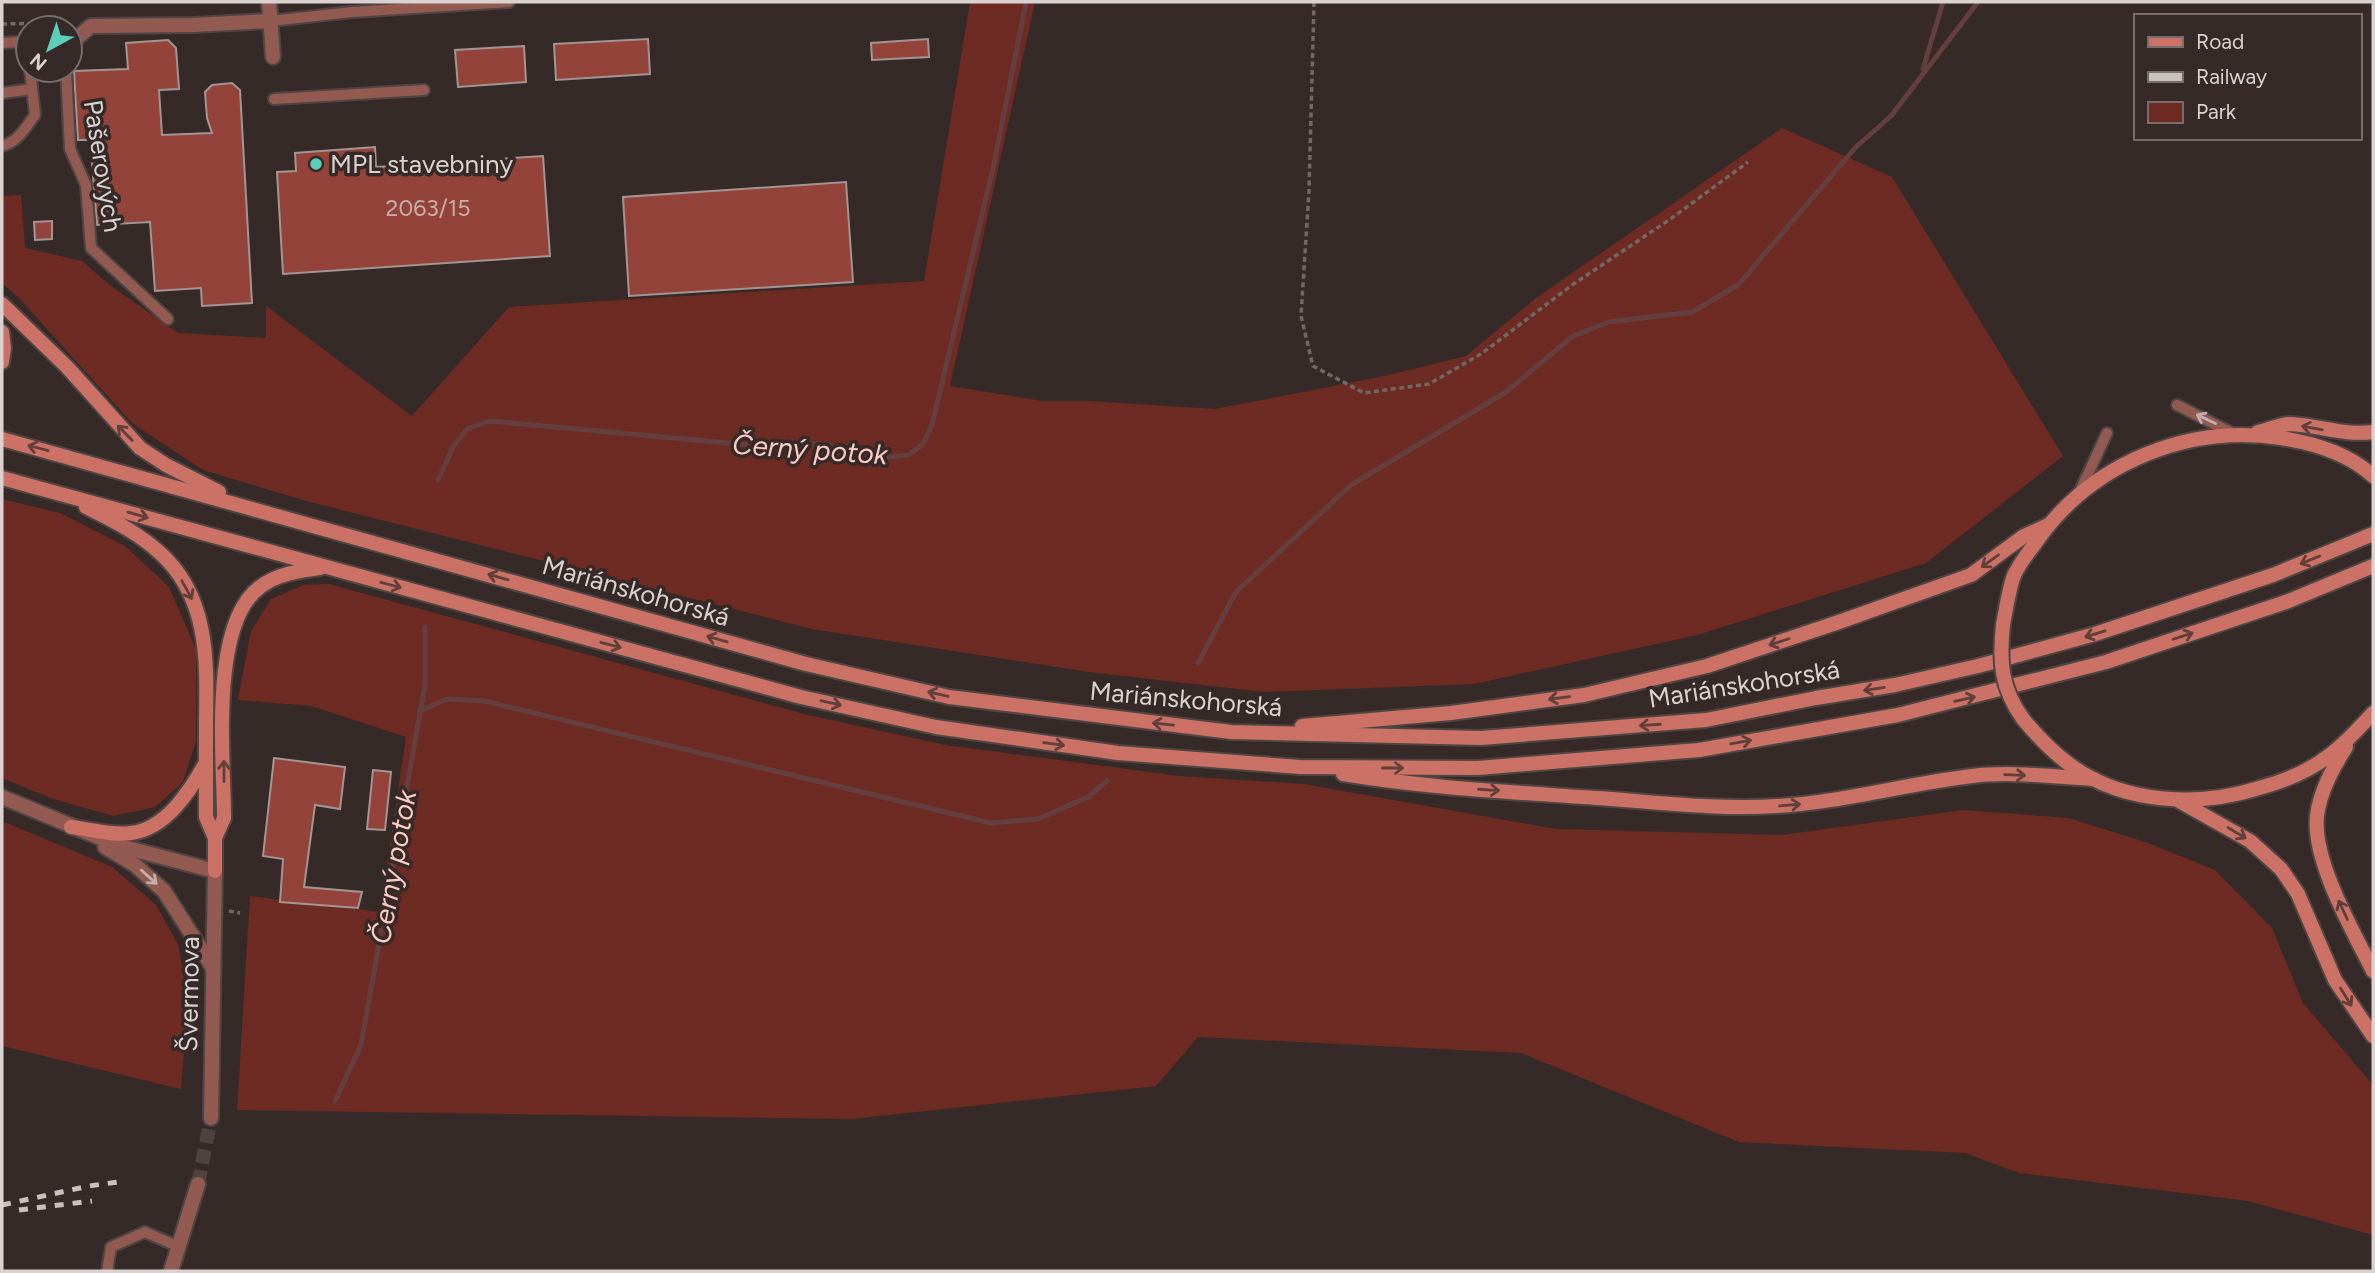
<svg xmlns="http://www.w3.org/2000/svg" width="2375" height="1273" font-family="Figtree,sans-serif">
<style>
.green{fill:#6e2b24}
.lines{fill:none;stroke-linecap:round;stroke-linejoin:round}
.stream{stroke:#653f3f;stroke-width:5}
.building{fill:#934339;stroke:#a39593;stroke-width:2}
.tertiary-tunnel{stroke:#4e4341;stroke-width:14;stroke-dasharray:14 7;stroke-linecap:butt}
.service-casing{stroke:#4f4543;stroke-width:14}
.minor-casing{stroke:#4f4543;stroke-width:18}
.tertiary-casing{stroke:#4f4543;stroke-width:18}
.secondary-casing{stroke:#4f4543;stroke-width:18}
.path{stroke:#726866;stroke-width:3.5;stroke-dasharray:5 3.5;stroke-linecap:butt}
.service{stroke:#935a52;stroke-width:10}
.minor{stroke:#935a52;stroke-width:14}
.tertiary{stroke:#935a52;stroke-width:14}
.secondary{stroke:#cb7165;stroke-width:14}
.rail{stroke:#c8c1c0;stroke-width:5;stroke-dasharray:9 9;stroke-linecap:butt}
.secondary-bridge-casing{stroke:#4f4543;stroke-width:18;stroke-linecap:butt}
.secondary-bridge{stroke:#cb7165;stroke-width:14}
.oneway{stroke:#c4aeab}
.oneway2{stroke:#623f3a}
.poi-dot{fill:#5dceb9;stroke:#352a28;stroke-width:2.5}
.labels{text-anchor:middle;stroke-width:7;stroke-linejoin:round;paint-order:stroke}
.number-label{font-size:23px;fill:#c8aeab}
.poi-label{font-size:26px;fill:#d9d2d1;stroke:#352a28;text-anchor:start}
.street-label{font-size:26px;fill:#d9d2d1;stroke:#352a28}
.water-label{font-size:28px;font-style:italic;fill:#fccbc3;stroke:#352a28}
</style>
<rect width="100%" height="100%" fill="#352a28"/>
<g class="green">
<polygon points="970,2 1035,2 950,386 1042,401 1089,401 1215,409 1380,377 1466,356 1536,298 1782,128 1892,177 2063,456 1926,563 1697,635 1474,684 1264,692 1089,672 812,629 310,502 203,470 132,423 18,297 2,283 2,196 21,195 25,248 82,261 111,286 178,333 266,338 266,306 412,416 509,307 924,281"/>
<polygon points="2,499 60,513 125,546 169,587 196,649 196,741 183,782 155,807 114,816 53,799 2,778"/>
<polygon points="329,584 804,714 945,745 1180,776 1304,784 1556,829 1782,835 1963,810 2069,818 2148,843 2215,870 2272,928 2303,1003 2373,1085 2373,1235 2248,1201 2019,1173 1965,1153 1739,1142 1521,1053 1198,1037 1156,1086 852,1119 237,1110 250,896 380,912 406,737 311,706 238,700 251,631 271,599 304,585"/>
<polygon points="2,821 112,867 156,905 178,944 188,1001 181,1089 2,1046"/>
</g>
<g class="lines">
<g class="stream">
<polyline points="1923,69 1943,2"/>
<polyline points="438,480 454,445 467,429 490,421 761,446 819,444 888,457 909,455 923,444 932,425 994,164 1026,2"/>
<polyline points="1198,663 1236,592 1351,485 1506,392 1573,336 1609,322 1692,312 1738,285 1856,147 1891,116 1978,2"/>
<polyline points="420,711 447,699 484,701 991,823 1038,819 1088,797 1107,781"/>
<polyline points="335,1101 361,1045 425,685 425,627"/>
</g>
</g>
<g class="building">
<polygon points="648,39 650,74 556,80 554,44"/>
<polygon points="928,39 929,57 872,60 871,43"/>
<polygon points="168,40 176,48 179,89 159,90 162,135 212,133 207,118 205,92 212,85 232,83 240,90 252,303 202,306 201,288 155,291 150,222 97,225 90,140 78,140 74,71 128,69 126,43"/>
<polygon points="524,46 526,82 458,87 455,50"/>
<polygon points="375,147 376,167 543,156 550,256 283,274 277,172 296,171 295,153"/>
<polygon points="846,182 853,282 629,296 623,197"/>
<polygon points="52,221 52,239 35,240 34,222"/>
<polygon points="274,758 345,767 340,809 315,805 304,887 362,892 358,908 280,902 283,859 263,856"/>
<polygon points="373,770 391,772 385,830 367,829"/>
</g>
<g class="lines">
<polyline class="tertiary-tunnel" points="198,1184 211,1118"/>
<g class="service-casing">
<g id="service">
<polyline points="270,21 352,12 509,2"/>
<polyline points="2,43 19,42 27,46 28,53"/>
<polyline points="70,53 78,37"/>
<polyline points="66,70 70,149 86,185 91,248 168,319"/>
<polyline points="2,93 32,89"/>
<polyline points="274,99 424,90"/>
<path d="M2,146C18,142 26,127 35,115L30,70"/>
<polyline points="2177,405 2234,434"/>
<polyline points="2080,491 2107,433"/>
<polyline points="107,1271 111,1247 145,1232 179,1247"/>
</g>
</g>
<g class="minor-casing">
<g id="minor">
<polyline points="269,2 273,57"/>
<polyline points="78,37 91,26 192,25 270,21"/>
</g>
</g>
<g class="tertiary-casing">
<g id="tertiary">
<polyline points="2,797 120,846 215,871 211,1118"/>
<polyline points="105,847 135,865 164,891 213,968"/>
<polyline points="171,1271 198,1184"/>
</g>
</g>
<g class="secondary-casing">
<g id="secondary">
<polyline points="2,304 67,367 140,448 166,465 219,492"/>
<polyline points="2,332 4,348 2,362"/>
<path d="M2258,432C2268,430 2280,424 2290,424C2318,425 2344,436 2373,432"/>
<polyline points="2,439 806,664 949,697 1231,732 1481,738 1706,720 1816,698 1895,685 1978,666 2095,634 2273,575 2373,534"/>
<polyline points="2,478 801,697 936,727 1118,753 1300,767 1478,768 1699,750 1898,715 2106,662 2286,602 2373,566"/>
<path d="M86,507C112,520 137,532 159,552C209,596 207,660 206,721C206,753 206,785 206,817L215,838"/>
<path d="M2003,625C2006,609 2008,594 2013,578C2018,564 2030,551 2039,538C2094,462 2189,424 2281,438C2314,443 2348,453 2373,476"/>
<path d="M2023,719C2038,737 2054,754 2073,767C2126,804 2199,807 2259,788C2285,781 2310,771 2331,754C2347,742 2360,727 2373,713"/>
<polyline points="1302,726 1451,713 1584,695 1707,666 1836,623 1971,575 2024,536 2048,525"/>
<path d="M2346,747C2333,768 2320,791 2317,816C2312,860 2353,931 2373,971"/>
<path d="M1343,774C1427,788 1512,792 1597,798C1656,802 1718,810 1777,806C1843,802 1906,784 1972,776C2012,771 2053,777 2094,779"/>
<polyline points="2179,801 2250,841 2281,869 2298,894 2335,980 2373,1036"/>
<path d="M71,827C90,829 112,836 131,833C166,829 190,791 205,764"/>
<path d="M215,871V838L224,818C224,760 209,624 260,587C277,574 299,571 320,568"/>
</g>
</g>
<g class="path">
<polyline points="1314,2 1309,191 1301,316 1313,366 1364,393 1429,384 1481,354 1572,285 1669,220 1748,162"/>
<polyline points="2,24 50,23 66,27"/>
<polyline points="229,911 240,913"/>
</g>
<use href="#service" class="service"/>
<use href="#minor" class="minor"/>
<use href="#tertiary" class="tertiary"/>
<use href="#secondary" class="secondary"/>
<g class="rail">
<polyline points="2,1205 89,1186 125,1181"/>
<polyline points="19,1210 92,1201"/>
</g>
<g class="secondary-bridge-casing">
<path id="secondary-bridge" d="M2003,625C1999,662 2001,688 2023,719"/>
</g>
<use href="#secondary-bridge" class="secondary-bridge"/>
</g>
<defs><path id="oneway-shaft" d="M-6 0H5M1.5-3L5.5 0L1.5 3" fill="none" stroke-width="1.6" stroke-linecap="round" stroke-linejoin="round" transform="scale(1.75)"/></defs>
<g class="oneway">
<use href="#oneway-shaft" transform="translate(2206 419) rotate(-154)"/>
<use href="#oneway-shaft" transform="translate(149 877) rotate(42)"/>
</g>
<g class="oneway2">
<use href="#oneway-shaft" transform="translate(2312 428) rotate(-170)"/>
<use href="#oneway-shaft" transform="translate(125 433) rotate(-134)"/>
<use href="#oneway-shaft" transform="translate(38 448) rotate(-165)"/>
<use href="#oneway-shaft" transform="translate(138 515) rotate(16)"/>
<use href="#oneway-shaft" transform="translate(2310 560) rotate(158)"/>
<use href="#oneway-shaft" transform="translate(1990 561) rotate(144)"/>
<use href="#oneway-shaft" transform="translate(498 577) rotate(-164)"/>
<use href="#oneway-shaft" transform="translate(391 585) rotate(15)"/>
<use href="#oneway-shaft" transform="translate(187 590) rotate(61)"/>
<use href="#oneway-shaft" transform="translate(2095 634) rotate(163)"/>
<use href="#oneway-shaft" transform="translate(2183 636) rotate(-18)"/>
<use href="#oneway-shaft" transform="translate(717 639) rotate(-164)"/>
<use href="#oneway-shaft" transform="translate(1779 642) rotate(162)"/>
<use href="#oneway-shaft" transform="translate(611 645) rotate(15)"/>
<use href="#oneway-shaft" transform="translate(1874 689) rotate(171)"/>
<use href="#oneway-shaft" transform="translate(938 694) rotate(-167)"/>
<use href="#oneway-shaft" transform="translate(1559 698) rotate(173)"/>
<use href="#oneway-shaft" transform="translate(1965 699) rotate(-13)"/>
<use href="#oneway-shaft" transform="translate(831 703) rotate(13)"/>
<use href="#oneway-shaft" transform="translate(1163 724) rotate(-174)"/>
<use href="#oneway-shaft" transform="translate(1650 725) rotate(176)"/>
<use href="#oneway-shaft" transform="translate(1741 742) rotate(-10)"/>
<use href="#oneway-shaft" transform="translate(1054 744) rotate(8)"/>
<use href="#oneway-shaft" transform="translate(1393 768)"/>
<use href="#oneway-shaft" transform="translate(224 771) rotate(-90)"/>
<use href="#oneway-shaft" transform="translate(2015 775) rotate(2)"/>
<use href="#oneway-shaft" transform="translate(1489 790) rotate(4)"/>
<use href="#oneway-shaft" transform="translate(1790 805) rotate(-5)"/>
<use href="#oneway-shaft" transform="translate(2237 833) rotate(31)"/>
<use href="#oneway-shaft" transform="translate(2343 910) rotate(-115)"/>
<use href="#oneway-shaft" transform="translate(2346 997) rotate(58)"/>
</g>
<circle class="poi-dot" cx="316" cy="164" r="7"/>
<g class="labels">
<g class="number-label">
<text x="428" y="216">2063/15</text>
</g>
<g class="poi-label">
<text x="330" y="173">MPL stavebniny</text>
</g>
<g class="street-label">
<text transform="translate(103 166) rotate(81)" y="9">Pašerových</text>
<text transform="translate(636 591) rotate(16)" y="9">Mariánskohorská</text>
<text transform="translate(1744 684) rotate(-9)" y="9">Mariánskohorská</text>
<text transform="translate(1186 699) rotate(5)" y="9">Mariánskohorská</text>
<text transform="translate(189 994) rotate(-89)" y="9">Švermova</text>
</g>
<g class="water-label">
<text transform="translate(810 449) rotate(4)" y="10">Černý potok</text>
<text transform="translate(393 867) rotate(-80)" y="10">Černý potok</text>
</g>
</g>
<rect width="2375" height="1273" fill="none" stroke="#d9d2d1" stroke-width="7"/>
<rect x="2134" y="14" width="228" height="126" fill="#352a28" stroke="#776d6c" stroke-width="2"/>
<rect x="2148" y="37" width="35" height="10" fill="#cb7165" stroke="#776d6c" stroke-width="2"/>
<text x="2196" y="49" font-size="21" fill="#d9d2d1">Road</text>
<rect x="2148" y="72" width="35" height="10" fill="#c8c1c0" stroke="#776d6c" stroke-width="2"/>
<text x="2196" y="84" font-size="21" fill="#d9d2d1">Railway</text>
<rect x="2148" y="102" width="35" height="21" fill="#6e2b24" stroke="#776d6c" stroke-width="2"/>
<text x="2196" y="119" font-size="21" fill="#d9d2d1">Park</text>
<g transform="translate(49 49) rotate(220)"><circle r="33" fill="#352a28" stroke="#776d6c" stroke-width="2"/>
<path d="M0-5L12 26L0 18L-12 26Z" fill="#5dceb9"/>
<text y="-10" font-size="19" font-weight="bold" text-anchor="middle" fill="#d9d2d1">N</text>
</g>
</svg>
